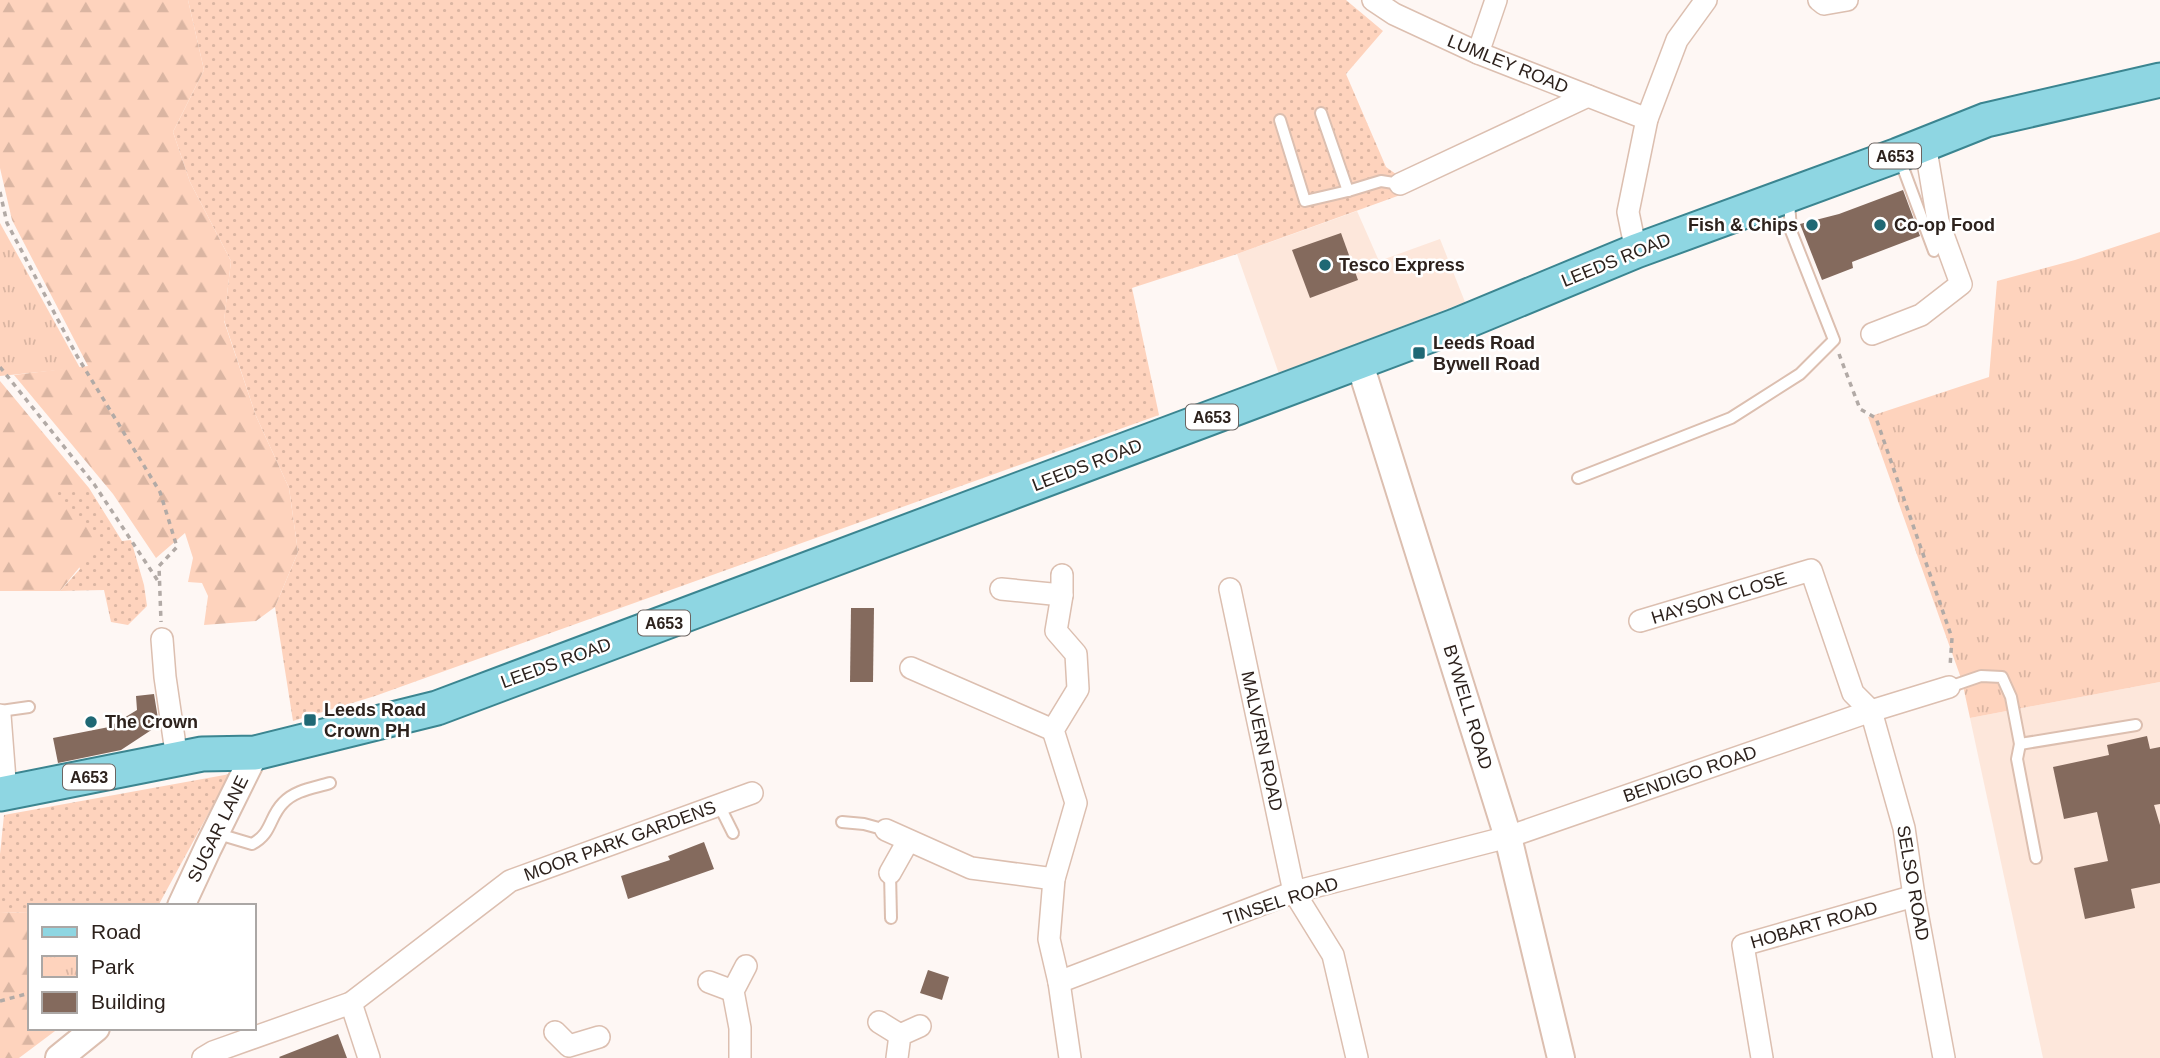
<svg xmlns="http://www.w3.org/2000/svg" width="2160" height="1058" font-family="Arial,sans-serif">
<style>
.built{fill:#fde7db}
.grass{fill:url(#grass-dots)}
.forest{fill:url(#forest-firs)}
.park{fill:url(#park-tufts)}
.building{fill:#846a5d}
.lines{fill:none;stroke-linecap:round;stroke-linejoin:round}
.service-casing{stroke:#dcbfb0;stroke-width:14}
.minor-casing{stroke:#dcbfb0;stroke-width:24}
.tertiary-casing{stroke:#dcbfb0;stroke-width:30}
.primary-casing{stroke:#3b8590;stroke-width:37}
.path{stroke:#b2aaa6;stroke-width:3.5;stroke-dasharray:5 5;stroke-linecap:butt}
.service{stroke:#fff;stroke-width:10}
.minor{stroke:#fff;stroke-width:21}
.tertiary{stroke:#fff;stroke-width:26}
.primary{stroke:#8ed6e2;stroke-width:33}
.poi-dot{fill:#1f6874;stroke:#fff;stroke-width:2.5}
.labels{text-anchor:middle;stroke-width:5;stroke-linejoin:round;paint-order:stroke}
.shield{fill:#fff;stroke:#6c6461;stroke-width:2}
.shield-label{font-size:16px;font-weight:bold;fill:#2d221d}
.street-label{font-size:18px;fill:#2d221d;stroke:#fff}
.poi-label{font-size:18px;font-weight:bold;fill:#2d221d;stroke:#fff;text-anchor:start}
</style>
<defs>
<pattern id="grass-dots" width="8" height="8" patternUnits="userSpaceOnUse" patternTransform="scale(1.75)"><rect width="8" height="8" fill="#fed3bd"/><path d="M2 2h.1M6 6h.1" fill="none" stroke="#dab5a2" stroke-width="1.8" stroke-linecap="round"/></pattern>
<pattern id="forest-firs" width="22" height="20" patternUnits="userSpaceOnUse" patternTransform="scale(1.75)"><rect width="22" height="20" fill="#fed3bd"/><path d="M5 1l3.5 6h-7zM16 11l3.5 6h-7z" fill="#dab5a2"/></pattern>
<pattern id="park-tufts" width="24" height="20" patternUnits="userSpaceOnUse" patternTransform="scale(1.75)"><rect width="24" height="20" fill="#fed3bd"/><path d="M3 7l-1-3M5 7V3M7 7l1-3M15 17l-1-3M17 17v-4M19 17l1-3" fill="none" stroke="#dab5a2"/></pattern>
</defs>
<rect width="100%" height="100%" fill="#fef7f4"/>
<g class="built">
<polygon points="1357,211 1379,261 1440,239 1465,302 1279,374 1237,254"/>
<polygon points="2160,682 2160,1058 2043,1058 1970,718"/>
</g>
<g class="grass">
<polygon points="188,0 1346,0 1383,31 1346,74 1386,167 1417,189 1237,254 1132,288 1159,415 375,696 293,721 275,607 298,552 289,488 256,416 224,320 231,261 190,182 173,132 204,70"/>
<polygon points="47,488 89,488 122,541 131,540 144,585 147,606 128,625 111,622 104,590 60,591 80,569"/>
<polygon points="230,774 158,906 30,906 30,913 0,912 0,854 4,815"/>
</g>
<g class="forest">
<polygon points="0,0 188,0 204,70 173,132 190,182 231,261 224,321 256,416 289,488 298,552 275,607 256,621 204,625 208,596 202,583 188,582 193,558 185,533 156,558 113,494 14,375 88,366 12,220 0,168"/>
<polygon points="0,381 89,488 48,489 102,540 60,591 0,591"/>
<polygon points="0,912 30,913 30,1028 59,1028 19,1058 0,1058"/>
</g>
<g class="park">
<polygon points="0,223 80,368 0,376"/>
<polygon points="2160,232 2160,682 1970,718 1962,681 1868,417 1989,377 1997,281 2075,260"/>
</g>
<g class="building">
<polygon points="1903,190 1920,236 1852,262 1853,268 1822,280 1800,224 1839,214"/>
<polygon points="1341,233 1358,280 1310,298 1292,250"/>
<polygon points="851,608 874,608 873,682 850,682"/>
<polygon points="154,694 159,725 121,750 58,763 53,738 109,727 137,710 136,696"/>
<polygon points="2147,736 2150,749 2160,747 2160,804 2154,805 2160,825 2160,883 2131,889 2135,908 2085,919 2074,868 2108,861 2097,812 2064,819 2053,767 2109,755 2107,745"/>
<polygon points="704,842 714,869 628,899 621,876 670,860 668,856"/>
<polygon points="928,970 949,977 942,1000 920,993"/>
<polygon points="338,1034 347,1058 280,1058 279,1057"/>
</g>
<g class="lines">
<g class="service-casing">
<g id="service">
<polyline points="1321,113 1348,191 1381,181 1400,184"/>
<polyline points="1280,120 1305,201 1348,191"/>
<polyline points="1899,157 1934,251"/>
<polyline points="1578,478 1731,418 1800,374 1834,340 1791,231 1789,201"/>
<polyline points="1949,687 1981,676 2002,677 2011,697 2020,744 2136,725"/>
<polyline points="0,711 29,707"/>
<polyline points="2020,744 2017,759 2036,858"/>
<polyline points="719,805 733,833"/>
<polyline points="842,822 864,824 886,830"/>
<path d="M215,833L252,844C272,834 269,817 283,803C295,790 314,788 330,783"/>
<polyline points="890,873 891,918"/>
</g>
</g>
<g class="minor-casing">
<g id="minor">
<polyline points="1373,0 1394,14 1478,53 1647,119"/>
<polyline points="1819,0 1824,4 1847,0"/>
<polyline points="1478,53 1496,0"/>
<polyline points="1400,184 1588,96"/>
<polyline points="1636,251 1628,212 1647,119 1677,40 1706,0"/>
<polyline points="1872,334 1921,315 1961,284 1938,221 1925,144"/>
<polyline points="1062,575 1062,595 1056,631 1076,654 1078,689 1053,730 1076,803 1054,879 1049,939 1059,982 1070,1058"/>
<polyline points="1001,589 1062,595"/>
<polyline points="1230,589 1294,892 1333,955 1357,1058"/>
<polyline points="1640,621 1811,570 1853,693 1871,711"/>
<polyline points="162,639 165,677 177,759"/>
<polyline points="911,668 1053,730"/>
<polyline points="1871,711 1904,828 1914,896 1944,1058"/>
<polyline points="0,715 6,793"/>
<polyline points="886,830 971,868 1054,879"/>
<polyline points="890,873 908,841"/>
<polyline points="709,982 733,991"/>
<polyline points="1059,982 1294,892 1508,837 1871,711 1949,687"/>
<polyline points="351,1003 369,1058"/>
<polyline points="879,1022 900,1035"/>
<polyline points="555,1032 569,1046 599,1037"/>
<polyline points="203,1058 213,1052 351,1003 510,881 752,793"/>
<polyline points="740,1058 740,1028 733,991 746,966"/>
<polyline points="897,1058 900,1035 920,1026"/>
<polyline points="1762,1058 1743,945 1914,896"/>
</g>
</g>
<g class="tertiary-casing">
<g id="tertiary">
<polyline points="1359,361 1508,837 1561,1058"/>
<polyline points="181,906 208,848 255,753"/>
<polyline points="59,1058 96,1028"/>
</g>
</g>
<g class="primary-casing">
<polyline id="primary" points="0,794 202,754 255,753 437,708 1455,326 1636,251 1898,155 1986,120 2160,80"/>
</g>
<g class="path">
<polyline points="0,192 7,223 77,356 160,492 177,547 159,566 161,622"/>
<polyline points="1839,354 1860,409 1876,418 1952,638 1950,667"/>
<polyline points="0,367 94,484 158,581"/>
<polyline points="0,1001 30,993"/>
</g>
<use href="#service" class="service"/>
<use href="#minor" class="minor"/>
<use href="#tertiary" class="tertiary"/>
<use href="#primary" class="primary"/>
</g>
<g class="poi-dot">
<circle cx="1812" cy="225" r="7"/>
<circle cx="1880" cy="225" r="7"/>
<circle cx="1325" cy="265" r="7"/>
<rect x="1412" y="346" width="14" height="14" rx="3.5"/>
<rect x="303" y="713" width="14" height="14" rx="3.5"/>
<circle cx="91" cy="722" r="7"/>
</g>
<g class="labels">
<g class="shield">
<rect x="1869" y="143.5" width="52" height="25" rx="5"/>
<rect x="1186" y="404.5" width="52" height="25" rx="5"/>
<rect x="638" y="610.5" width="52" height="25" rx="5"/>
<rect x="63" y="764.5" width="52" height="25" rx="5"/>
</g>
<g class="shield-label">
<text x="1895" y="162">A653</text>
<text x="1212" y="423">A653</text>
<text x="664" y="629">A653</text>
<text x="89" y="783">A653</text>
</g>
<g class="street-label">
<text transform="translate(1508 64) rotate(22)" y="6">LUMLEY ROAD</text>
<text transform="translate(1616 260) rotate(-22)" y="6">LEEDS ROAD</text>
<text transform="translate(1087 465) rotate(-21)" y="6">LEEDS ROAD</text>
<text transform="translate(1719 598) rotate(-17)" y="6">HAYSON CLOSE</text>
<text transform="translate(556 663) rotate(-20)" y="6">LEEDS ROAD</text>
<text transform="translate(1468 707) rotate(73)" y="6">BYWELL ROAD</text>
<text transform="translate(1262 741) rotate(78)" y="6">MALVERN ROAD</text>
<text transform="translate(1690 774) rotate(-19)" y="6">BENDIGO ROAD</text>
<text transform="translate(218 829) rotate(-64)" y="6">SUGAR LANE</text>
<text transform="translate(620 841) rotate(-20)" y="6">MOOR PARK GARDENS</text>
<text transform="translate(1913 883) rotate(80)" y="6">SELSO ROAD</text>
<text transform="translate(1281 901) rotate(-18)" y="6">TINSEL ROAD</text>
<text transform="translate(1814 925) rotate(-16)" y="6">HOBART ROAD</text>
</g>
<g class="poi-label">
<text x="1798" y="231" text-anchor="end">Fish &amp; Chips</text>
<text x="1894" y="231">Co-op Food</text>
<text x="1339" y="271">Tesco Express</text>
<text x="1433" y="349">Leeds Road<tspan x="1433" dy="21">Bywell Road</tspan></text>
<text x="324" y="716">Leeds Road<tspan x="324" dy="21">Crown PH</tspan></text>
<text x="105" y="728">The Crown</text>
</g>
</g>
<rect x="28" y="904" width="228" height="126" fill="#ffffff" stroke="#aba7a5" stroke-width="2"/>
<rect x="42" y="927" width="35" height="10" fill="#8ed6e2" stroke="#aba7a5" stroke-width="2"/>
<text x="91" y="939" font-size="21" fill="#2d221d">Road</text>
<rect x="42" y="956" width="35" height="21" fill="url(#park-tufts)" stroke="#aba7a5" stroke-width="2"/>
<text x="91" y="974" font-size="21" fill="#2d221d">Park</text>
<rect x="42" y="992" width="35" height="21" fill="#846a5d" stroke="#aba7a5" stroke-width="2"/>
<text x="91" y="1009" font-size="21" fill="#2d221d">Building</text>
</svg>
